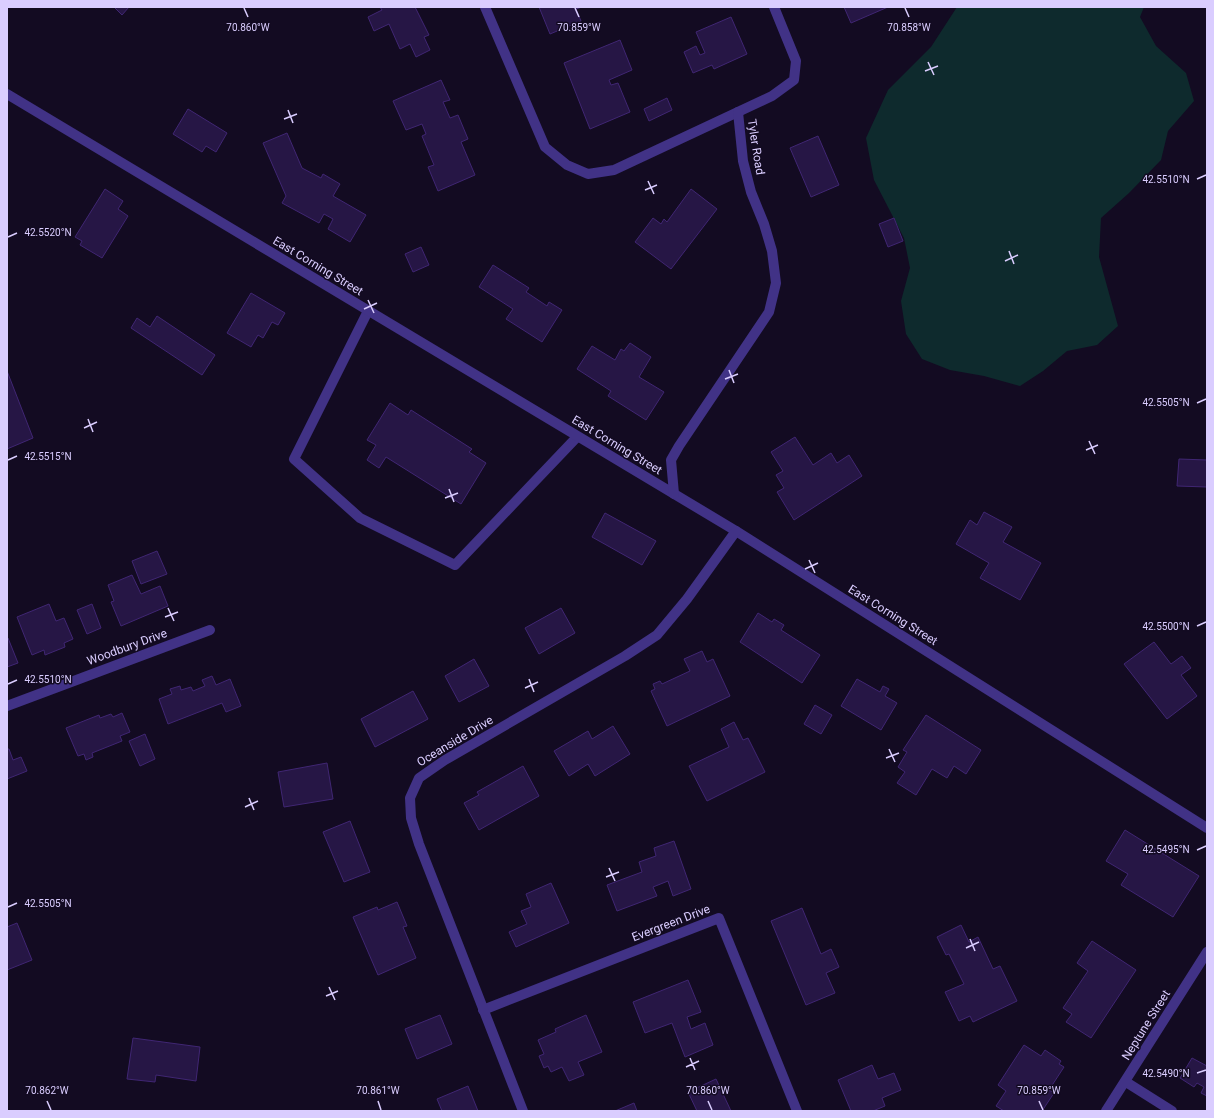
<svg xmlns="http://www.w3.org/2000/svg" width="1214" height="1118" font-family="Roboto,sans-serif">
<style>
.green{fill:#0e2a2d}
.building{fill:#261645;stroke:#402673}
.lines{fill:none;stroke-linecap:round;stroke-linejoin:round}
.lane{stroke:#413286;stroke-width:10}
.street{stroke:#413286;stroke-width:10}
.ticks{fill:none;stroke:#dacdff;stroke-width:1.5}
.labels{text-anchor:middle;stroke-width:3;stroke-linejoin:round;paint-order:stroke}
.street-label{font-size:12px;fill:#dacdff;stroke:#130b22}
.ticks-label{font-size:10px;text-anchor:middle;fill:#dacdff;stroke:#130b22;stroke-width:3;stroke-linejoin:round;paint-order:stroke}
</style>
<rect width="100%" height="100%" fill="#130b22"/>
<polygon class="green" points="957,7 1144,7 1140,17 1156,46 1186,73 1194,101 1168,131 1161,160 1129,193 1101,218 1099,257 1118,326 1097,345 1067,351 1043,371 1020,386 984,376 950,370 922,359 906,334 901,301 910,268 904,238 874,180 866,138 888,90 931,47"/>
<g class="building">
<polygon points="114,7 129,7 122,15"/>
<polygon points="380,7 415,7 429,35 424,37 430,50 416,57 410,44 400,49 389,24 374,31 368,17 382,10"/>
<polygon points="539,7 582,7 576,9 581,21 550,34"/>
<polygon points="844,7 888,7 851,23"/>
<polygon points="731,17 747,54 714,69 712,65 693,73 684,52 696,46 700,55 705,53 696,32"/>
<polygon points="620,40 632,70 609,80 611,85 618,83 630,112 590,129 564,63"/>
<polygon points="441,80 450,100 443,102 450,118 458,115 468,139 461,142 475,175 438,191 428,167 434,165 422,136 426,134 422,124 406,130 393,101"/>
<polygon points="667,98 672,110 649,121 644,109"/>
<polygon points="188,109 227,133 216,152 206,146 202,152 173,134"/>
<polygon points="287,133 302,168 321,178 323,174 340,184 333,196 366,215 350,242 328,229 333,219 324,214 319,223 282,203 286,196 263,143"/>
<polygon points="818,136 839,185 811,197 790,148"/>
<polygon points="105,189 123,201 118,209 128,216 102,258 80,245 82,241 75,237"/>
<polygon points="691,189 717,209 671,269 635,242 653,218 661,224 664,219 667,222"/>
<polygon points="894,218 903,241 888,247 879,224"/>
<polygon points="421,247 429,265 413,272 405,254"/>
<polygon points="493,265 529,288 526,292 547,306 549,302 562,310 542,342 506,319 513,309 479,287"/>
<polygon points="251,293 285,313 278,325 272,322 263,338 258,335 251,347 227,333"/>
<polygon points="157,316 215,355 202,375 131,328 137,318 150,327"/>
<polygon points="630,343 651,357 639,377 664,392 646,420 608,396 611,391 577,369 592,346 615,360 621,349 624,351"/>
<polygon points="7,371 33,438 7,449"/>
<polygon points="390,403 408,415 411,410 472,449 469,452 486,463 461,504 386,457 379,468 367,460 376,445 367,440"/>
<polygon points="795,437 813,465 831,453 837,463 849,455 862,476 794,520 777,492 784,488 776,475 783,471 771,452"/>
<polygon points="1179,459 1207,460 1207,487 1177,486"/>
<polygon points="984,512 1012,527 1003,542 1041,563 1020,600 980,578 989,563 956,544 970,520 977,525"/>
<polygon points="605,513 656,541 642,565 592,537"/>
<polygon points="157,551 167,574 141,584 132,561"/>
<polygon points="132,575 141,594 160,586 168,606 121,626 111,602 114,601 108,585"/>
<polygon points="49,604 56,621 64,618 73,639 64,643 65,647 45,655 44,650 32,655 17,617"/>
<polygon points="92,604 101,628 87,634 77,610"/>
<polygon points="561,608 575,633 539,654 525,628"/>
<polygon points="758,613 772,622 774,619 784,625 781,630 820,655 802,683 740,642"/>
<polygon points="7,638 8,638 18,663 7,667"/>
<polygon points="1154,642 1171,664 1182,656 1191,668 1181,675 1197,696 1167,719 1124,664"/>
<polygon points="702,651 707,662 713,659 730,696 667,726 651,691 655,689 653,684 660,681 662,684 690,671 684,659"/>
<polygon points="474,659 489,686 459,702 445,676"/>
<polygon points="212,676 216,685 230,679 241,706 226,712 222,703 168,724 159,699 172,694 170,689 180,686 181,690 191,687 193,691 205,686 202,680"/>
<polygon points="857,679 880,692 883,686 889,689 885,696 897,703 881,730 841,706"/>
<polygon points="413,691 428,719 375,747 361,719"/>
<polygon points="815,705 832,715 821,734 804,724"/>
<polygon points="122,713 130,732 120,736 122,741 92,753 93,757 86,760 84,754 78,756 66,728 99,715 100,718 111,714 113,717"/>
<polygon points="926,715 981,750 966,774 954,766 947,778 932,769 916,795 897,783 905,772 898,767 907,752 903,750"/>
<polygon points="734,722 743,740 748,738 765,772 707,801 689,766 729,747 721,729"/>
<polygon points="613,726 630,754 595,776 588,764 569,776 554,751 588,731 592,739"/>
<polygon points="145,734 155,759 140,766 129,741"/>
<polygon points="7,749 9,749 13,760 21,757 27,771 7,779"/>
<polygon points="327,763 333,799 284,807 278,772"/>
<polygon points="523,766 539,796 479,830 464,803 479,795 477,792"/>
<polygon points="350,821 370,872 344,882 323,832"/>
<polygon points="1125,830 1199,876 1173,917 1121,885 1128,874 1106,861"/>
<polygon points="674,841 691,889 673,896 668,881 653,887 657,896 617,911 607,885 642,872 639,862 656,856 654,848"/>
<polygon points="551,883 569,923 516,947 509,932 527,924 521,911 531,907 526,894"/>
<polygon points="397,902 407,926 403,927 416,958 378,975 353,917 377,907 378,910"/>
<polygon points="802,908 821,954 831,949 839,967 826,973 835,993 806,1005 771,921"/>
<polygon points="17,923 32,960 7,970 7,927"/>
<polygon points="961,925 969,942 978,937 993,969 1000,966 1017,1001 973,1022 970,1016 959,1021 945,992 964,984 949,954 946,955 937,937"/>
<polygon points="1092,941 1136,970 1091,1038 1066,1022 1072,1014 1063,1008 1088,971 1077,963"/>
<polygon points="688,980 701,1012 687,1017 691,1029 705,1023 713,1045 685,1057 672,1023 645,1033 633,1002"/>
<polygon points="440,1015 452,1044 417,1059 405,1029"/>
<polygon points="586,1015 602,1052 578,1062 584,1075 569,1081 562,1067 551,1072 548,1066 544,1068 539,1056 544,1054 538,1040 556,1032 555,1029"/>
<polygon points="133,1038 200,1047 196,1081 156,1075 155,1082 127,1079"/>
<polygon points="1024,1045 1041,1056 1045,1050 1061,1061 1059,1064 1064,1067 1049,1090 1054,1093 1042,1111 1004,1111 996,1106 1006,1091 998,1085"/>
<polygon points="1192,1058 1207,1066 1207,1096 1201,1093 1204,1087 1197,1083 1194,1087 1180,1078"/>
<polygon points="872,1065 878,1079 894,1073 901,1090 882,1098 885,1106 873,1111 851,1111 838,1080"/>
<polygon points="716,1079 731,1111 697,1111 688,1092"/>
<polygon points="468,1086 478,1111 442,1111 437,1099"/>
<polygon points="634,1103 637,1111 615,1111"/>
</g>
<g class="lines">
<polyline class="lane" points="368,311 294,459 360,518 455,565 577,437"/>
<g class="street">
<polyline points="485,7 545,147 567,165 588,174 614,170 772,96 794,80 796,61 774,7"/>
<polyline points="7,94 736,531 1207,828"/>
<polyline points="674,494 671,460 679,446 769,312 776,283 772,251 764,224 751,192 743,161 738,112"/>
<polyline points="7,706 210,630"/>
<polyline points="483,1010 719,918 797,1111"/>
<polyline points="1126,1082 1172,1111"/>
<polyline points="523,1111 419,844 411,818 410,798 419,778 445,760 625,656 657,635 687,599 736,531"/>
<polyline points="1106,1111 1207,952"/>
</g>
</g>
<path class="ticks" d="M244,8L248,17M575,8L579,17M905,8L909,17M928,62L934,75M925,71L938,66M288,110L293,123M284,119L297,114M1197,179L1206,175M648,181L654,194M645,190L657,185M8,237L17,233M1009,251L1014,264M1005,261L1018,255M368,300L374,313M364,309L377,303M729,370L734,383M725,379L738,374M1197,403L1206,399M88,419L93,432M84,428L97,422M1089,441L1095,454M1086,450L1098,445M8,460L17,456M449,489L454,502M445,498L458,493M809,560L815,573M805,569L818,563M168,608L174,621M165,617L178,612M1197,626L1206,622M529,679L534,692M8,684L17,680M525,688L538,682M889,749L895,762M886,758L899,753M249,798L254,810M245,807L258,801M1197,850L1206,846M609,868L615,881M606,877L619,872M8,907L17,903M970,939L975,951M966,948L979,942M329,987L335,1000M326,996L338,991M690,1058L695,1070M686,1067L699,1061M1197,1073L1206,1070M47,1101L51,1110M378,1101L381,1110M708,1101L712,1110M1039,1101L1043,1110"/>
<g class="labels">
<g class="street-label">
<text transform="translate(756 147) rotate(81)" y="4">Tyler Road</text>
<text transform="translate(318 266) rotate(31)" y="4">East Corning Street</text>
<text transform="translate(617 445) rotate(31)" y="4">East Corning Street</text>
<text transform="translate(893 615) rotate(32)" y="4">East Corning Street</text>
<text transform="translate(127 647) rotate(-20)" y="4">Woodbury Drive</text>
<text transform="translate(455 741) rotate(-31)" y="4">Oceanside Drive</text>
<text transform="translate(671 923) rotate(-21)" y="4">Evergreen Drive</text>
<text transform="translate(1146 1025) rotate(-58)" y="4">Neptune Street</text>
</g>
</g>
<g class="ticks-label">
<text x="248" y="31">70.860°W</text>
<text x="579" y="31">70.859°W</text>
<text x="909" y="31">70.858°W</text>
<text x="1166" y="183">42.5510°N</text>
<text x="48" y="236">42.5520°N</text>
<text x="1166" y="406">42.5505°N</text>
<text x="48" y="460">42.5515°N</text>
<text x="1166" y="630">42.5500°N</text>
<text x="48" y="683">42.5510°N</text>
<text x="1166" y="853">42.5495°N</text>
<text x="48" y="907">42.5505°N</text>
<text x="1166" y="1077">42.5490°N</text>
<text x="47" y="1094">70.862°W</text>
<text x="378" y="1094">70.861°W</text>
<text x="708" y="1094">70.860°W</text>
<text x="1039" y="1094">70.859°W</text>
</g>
<rect width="1214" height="1118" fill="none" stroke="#dacdff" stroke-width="16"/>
</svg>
